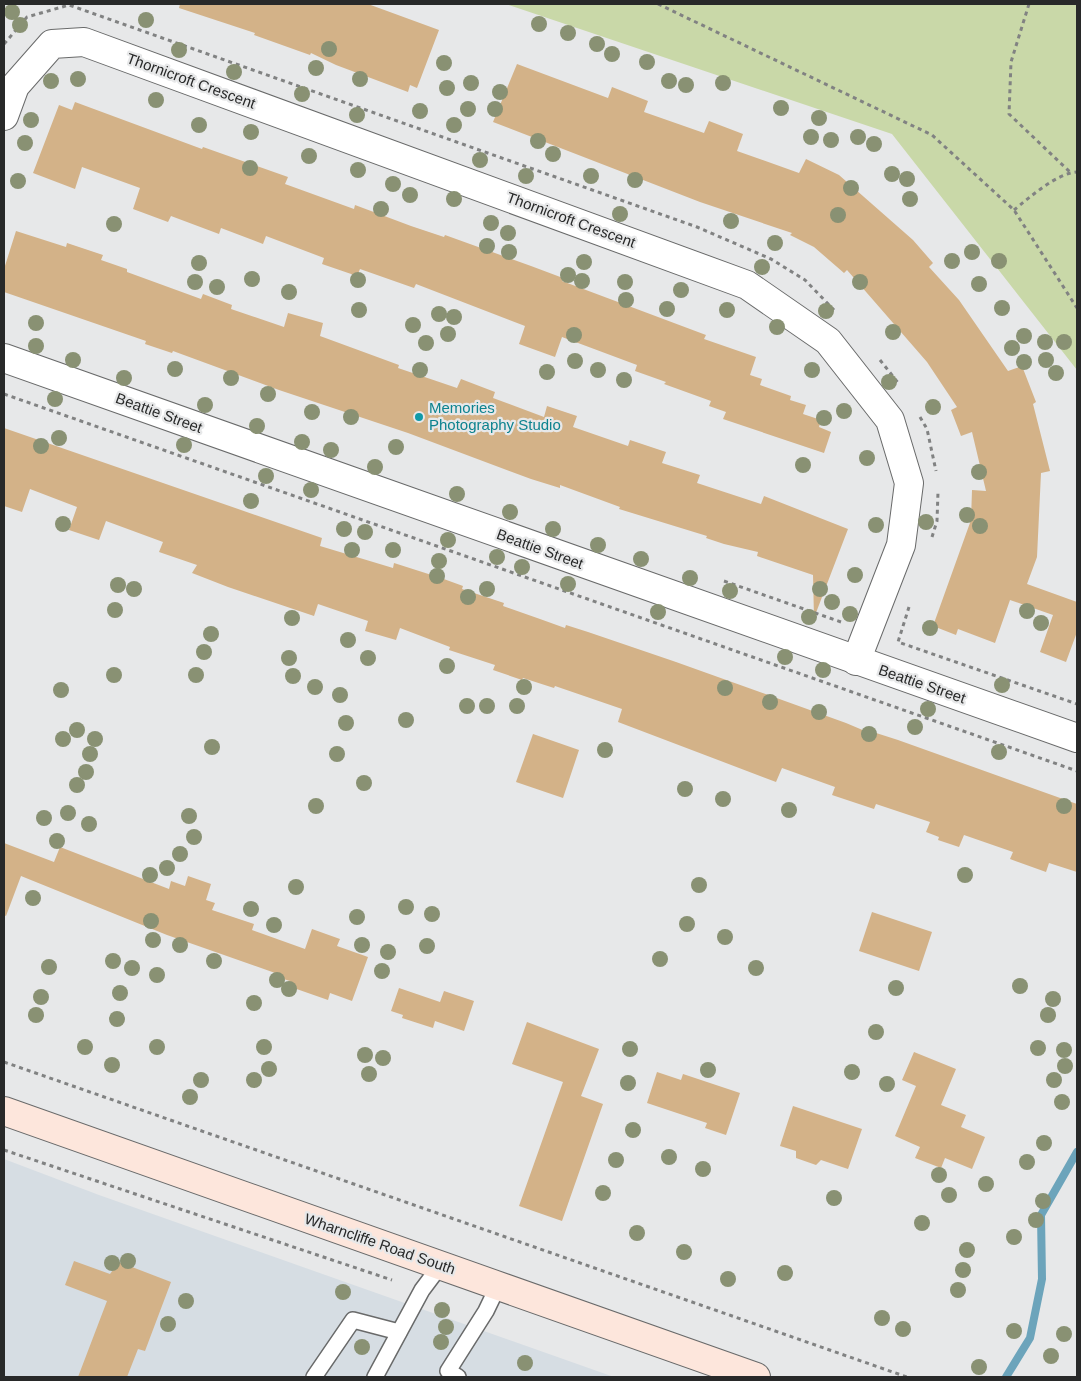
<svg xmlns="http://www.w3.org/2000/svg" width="1081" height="1381" font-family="Helvetica,sans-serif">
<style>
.built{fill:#d6dde3}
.green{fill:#c9d8a8}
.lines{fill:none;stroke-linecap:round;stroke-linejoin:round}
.stream{stroke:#6ca4bb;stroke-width:8}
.building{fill:#d3b288}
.lane-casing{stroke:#696a6a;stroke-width:18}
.street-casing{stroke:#696a6a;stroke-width:30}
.secondary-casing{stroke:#696a6a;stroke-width:30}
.path{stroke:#818282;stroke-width:3;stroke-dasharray:4 4;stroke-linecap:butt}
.lane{stroke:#fff;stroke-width:15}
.street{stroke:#fff;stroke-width:28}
.secondary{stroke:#fde6dc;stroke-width:28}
.tree{fill:#899173}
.culture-dot{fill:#0f9aa8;stroke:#e7e8e9;stroke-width:2}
.labels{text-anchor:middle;stroke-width:4.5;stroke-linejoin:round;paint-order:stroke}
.street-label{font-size:15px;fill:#282929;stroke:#e7e8e9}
.culture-label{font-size:15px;fill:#0d838f;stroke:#e7e8e9;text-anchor:start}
</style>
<rect width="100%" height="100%" fill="#e7e8e9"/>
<polygon class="built" points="4,1159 99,1195 614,1377 4,1377"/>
<polygon class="green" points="506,4 1077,4 1077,370 892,134"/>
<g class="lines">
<polyline class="stream" points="1006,1377 1030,1338 1042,1279 1041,1215 1077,1152"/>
</g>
<g class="building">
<polygon points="180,4 368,4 439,30 417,88 410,85 408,92 336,65 311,53 310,55 254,35 255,33 179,8"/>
<polygon points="517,64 608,98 612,87 648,101 644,112 704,133 709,121 743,134 737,151 799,173 806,159 839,175 913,240 933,263 929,267 959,300 1008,371 1022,366 1036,402 1033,404 1050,471 1041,473 1037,557 1027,584 1077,602 1077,632 1066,662 1040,652 1053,615 1010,600 995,643 958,629 956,635 933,626 971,520 972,490 986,491 972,432 961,436 951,410 957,407 927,362 847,270 844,273 814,247 790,235 792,233 700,202 493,122"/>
<polygon points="75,102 202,149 203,147 288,177 285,184 354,209 355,205 411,226 444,237 445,235 531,266 563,278 562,281 706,335 704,339 756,357 750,375 762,379 760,385 791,396 790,400 806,405 803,414 821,420 819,427 831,432 824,453 723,419 726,412 709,406 711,401 664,384 666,382 635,371 637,365 562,337 555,357 519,344 525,326 416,284 414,288 360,269 357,276 322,264 324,258 266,236 263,244 221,228 219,234 171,216 168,222 133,209 140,188 82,167 75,189 33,173 59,105 72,110"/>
<polygon points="16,231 66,247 67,243 103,255 101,260 127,269 127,272 201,299 203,294 232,305 231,309 284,327 288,313 323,323 320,336 399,365 398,368 457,388 461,379 495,392 493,398 544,417 547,406 577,416 573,427 628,446 630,440 666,452 662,463 700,475 697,483 761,504 764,496 848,529 814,618 813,575 757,556 758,552 724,544 706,538 707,536 619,509 620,507 560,485 560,488 531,479 408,433 279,390 173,351 172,353 145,344 146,341 4,292 4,269"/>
<polygon points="4,428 322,538 320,546 393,568 394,563 441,578 463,586 462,589 504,603 503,606 540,619 565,628 566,625 588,632 676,662 846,723 872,734 873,732 898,740 1077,804 1077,872 1049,863 1046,872 1010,859 1013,852 964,835 959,847 938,840 939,837 926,832 930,822 876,804 874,809 832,795 835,787 782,768 776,782 618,722 622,709 555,686 554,688 523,678 522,680 493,670 495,665 449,650 450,647 400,628 396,640 365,631 368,621 318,604 314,616 228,587 192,573 197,565 159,552 163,542 106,521 99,540 69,530 77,507 30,489 22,512 4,506"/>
<polygon points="533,734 579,750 563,798 516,782"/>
<polygon points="4,843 54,862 60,847 169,889 171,881 185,886 188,876 211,884 206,900 215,903 212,910 254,924 252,930 305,949 312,929 340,939 337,946 368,957 352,1001 330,993 328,1000 288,986 290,981 277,977 278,974 167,935 21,876 6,916 4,915"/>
<polygon points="872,912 932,932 919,971 859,951"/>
<polygon points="399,988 440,1002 444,991 474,1001 464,1031 435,1021 433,1028 402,1018 403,1015 391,1011"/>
<polygon points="527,1022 599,1049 581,1096 603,1104 562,1221 519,1206 563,1082 512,1064"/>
<polygon points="914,1052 956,1069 941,1105 966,1115 961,1127 985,1137 972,1169 945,1158 941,1168 915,1158 920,1147 895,1136 916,1086 902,1080"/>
<polygon points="657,1072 681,1080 683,1074 740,1093 726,1135 705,1128 707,1123 647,1103"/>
<polygon points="793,1106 862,1129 848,1169 821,1160 816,1165 796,1158 796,1151 780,1146"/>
<polygon points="74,1261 110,1274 119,1262 171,1282 145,1351 138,1349 127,1377 78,1377 107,1301 65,1285"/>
</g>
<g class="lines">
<g class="lane-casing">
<g id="lane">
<polyline points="314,1377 353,1320 399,1332"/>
<polyline points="375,1377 422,1290 440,1266"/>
<polyline points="458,1377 448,1371 486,1311 498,1286"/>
</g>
</g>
<g class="street-casing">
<g id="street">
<polyline points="4,116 15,86 52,44 84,42 747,285 828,341 890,420 909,483 901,545 856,661"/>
<polyline points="4,358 1077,738"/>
</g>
</g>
<g class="secondary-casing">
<polyline id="secondary" points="4,1111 756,1377"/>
</g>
<g class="path">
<polyline points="658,4 932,135 1014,210 1077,308"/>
<polyline points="1029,4 1011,62 1009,114 1070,172"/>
<polyline points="4,44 27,17 69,5 697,227 771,259 805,280 834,310"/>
<path d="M1014,210C1030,197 1057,173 1077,172"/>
<polyline points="880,360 899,384"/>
<polyline points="4,394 1077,771"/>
<polyline points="920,417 927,429 936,471"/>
<polyline points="932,537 937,521 938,492"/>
<polyline points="724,581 841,622"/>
<polyline points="909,607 898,642 1077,704"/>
<polyline points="4,1062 907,1377"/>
<polyline points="4,1150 392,1280"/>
</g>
<use href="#lane" class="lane"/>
<use href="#street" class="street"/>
<use href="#secondary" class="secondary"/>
</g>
<g class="tree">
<circle cx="12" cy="12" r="8"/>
<circle cx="146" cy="20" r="8"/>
<circle cx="539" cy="24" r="8"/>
<circle cx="20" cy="25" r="8"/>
<circle cx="568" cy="33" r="8"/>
<circle cx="597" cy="44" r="8"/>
<circle cx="329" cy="49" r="8"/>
<circle cx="179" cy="50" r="8"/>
<circle cx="612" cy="54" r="8"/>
<circle cx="647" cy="62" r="8"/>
<circle cx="444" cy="63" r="8"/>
<circle cx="316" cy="68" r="8"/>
<circle cx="234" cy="72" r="8"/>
<circle cx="78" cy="79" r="8"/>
<circle cx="360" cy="79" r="8"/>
<circle cx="51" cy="81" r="8"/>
<circle cx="669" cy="81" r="8"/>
<circle cx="471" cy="83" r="8"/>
<circle cx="723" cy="83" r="8"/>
<circle cx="686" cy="85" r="8"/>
<circle cx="447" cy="88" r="8"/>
<circle cx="500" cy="92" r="8"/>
<circle cx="302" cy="94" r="8"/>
<circle cx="156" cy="100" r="8"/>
<circle cx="781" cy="108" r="8"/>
<circle cx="468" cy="109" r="8"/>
<circle cx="495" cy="109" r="8"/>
<circle cx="420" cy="111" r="8"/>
<circle cx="357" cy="115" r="8"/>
<circle cx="819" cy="118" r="8"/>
<circle cx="31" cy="120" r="8"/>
<circle cx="199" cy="125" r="8"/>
<circle cx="454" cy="125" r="8"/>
<circle cx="251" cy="132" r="8"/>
<circle cx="811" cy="137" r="8"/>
<circle cx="858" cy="137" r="8"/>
<circle cx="831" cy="140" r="8"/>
<circle cx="538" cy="141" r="8"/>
<circle cx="25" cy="143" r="8"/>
<circle cx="874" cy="144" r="8"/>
<circle cx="553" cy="154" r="8"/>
<circle cx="309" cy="156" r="8"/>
<circle cx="480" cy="160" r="8"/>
<circle cx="250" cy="168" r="8"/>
<circle cx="358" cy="170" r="8"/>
<circle cx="892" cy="174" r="8"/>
<circle cx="526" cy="176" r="8"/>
<circle cx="591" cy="176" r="8"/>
<circle cx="907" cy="179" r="8"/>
<circle cx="635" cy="180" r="8"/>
<circle cx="18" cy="181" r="8"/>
<circle cx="393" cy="184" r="8"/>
<circle cx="851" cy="188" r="8"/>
<circle cx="410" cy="195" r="8"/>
<circle cx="454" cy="199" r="8"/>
<circle cx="910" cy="199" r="8"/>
<circle cx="381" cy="209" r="8"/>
<circle cx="620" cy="214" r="8"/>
<circle cx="838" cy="215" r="8"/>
<circle cx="731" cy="221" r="8"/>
<circle cx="491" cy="223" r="8"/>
<circle cx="114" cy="224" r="8"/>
<circle cx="508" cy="233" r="8"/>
<circle cx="775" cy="243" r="8"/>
<circle cx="487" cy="246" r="8"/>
<circle cx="509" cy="252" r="8"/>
<circle cx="972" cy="252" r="8"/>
<circle cx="952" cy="261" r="8"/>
<circle cx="999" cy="261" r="8"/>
<circle cx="584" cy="262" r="8"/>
<circle cx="199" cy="263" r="8"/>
<circle cx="762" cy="267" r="8"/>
<circle cx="568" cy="275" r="8"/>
<circle cx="252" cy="279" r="8"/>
<circle cx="358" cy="280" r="8"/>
<circle cx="582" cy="281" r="8"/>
<circle cx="195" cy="282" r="8"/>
<circle cx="625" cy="282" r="8"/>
<circle cx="860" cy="282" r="8"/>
<circle cx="979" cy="284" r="8"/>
<circle cx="217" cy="287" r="8"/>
<circle cx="681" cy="290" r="8"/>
<circle cx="289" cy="292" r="8"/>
<circle cx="626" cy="300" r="8"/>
<circle cx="1002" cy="308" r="8"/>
<circle cx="667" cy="309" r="8"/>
<circle cx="359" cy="310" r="8"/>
<circle cx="727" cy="310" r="8"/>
<circle cx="826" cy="311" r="8"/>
<circle cx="439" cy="314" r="8"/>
<circle cx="454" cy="317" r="8"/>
<circle cx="36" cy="323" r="8"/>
<circle cx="413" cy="325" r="8"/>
<circle cx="777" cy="327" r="8"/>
<circle cx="893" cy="332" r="8"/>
<circle cx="448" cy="334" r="8"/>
<circle cx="574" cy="335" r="8"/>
<circle cx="1024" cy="336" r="8"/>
<circle cx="1045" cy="342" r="8"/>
<circle cx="1064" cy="342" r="8"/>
<circle cx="426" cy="343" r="8"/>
<circle cx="36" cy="346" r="8"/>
<circle cx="1012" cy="348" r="8"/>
<circle cx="73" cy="360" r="8"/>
<circle cx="1046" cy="360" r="8"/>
<circle cx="575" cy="361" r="8"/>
<circle cx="1024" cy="362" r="8"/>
<circle cx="175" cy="369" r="8"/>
<circle cx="420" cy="370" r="8"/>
<circle cx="598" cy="370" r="8"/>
<circle cx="812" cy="370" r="8"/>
<circle cx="547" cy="372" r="8"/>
<circle cx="1056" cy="373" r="8"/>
<circle cx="124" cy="378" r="8"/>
<circle cx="231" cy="378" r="8"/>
<circle cx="624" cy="380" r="8"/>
<circle cx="889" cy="382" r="8"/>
<circle cx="268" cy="394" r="8"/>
<circle cx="55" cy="399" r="8"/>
<circle cx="205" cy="405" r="8"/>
<circle cx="933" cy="407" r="8"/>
<circle cx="844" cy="411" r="8"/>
<circle cx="312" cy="412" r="8"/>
<circle cx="351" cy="417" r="8"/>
<circle cx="824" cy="418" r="8"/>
<circle cx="257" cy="426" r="8"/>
<circle cx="59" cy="438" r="8"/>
<circle cx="302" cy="442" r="8"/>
<circle cx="184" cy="445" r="8"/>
<circle cx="41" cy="446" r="8"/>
<circle cx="396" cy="447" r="8"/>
<circle cx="331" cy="450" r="8"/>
<circle cx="867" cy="458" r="8"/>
<circle cx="803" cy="465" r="8"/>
<circle cx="375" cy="467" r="8"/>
<circle cx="979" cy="472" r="8"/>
<circle cx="266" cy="476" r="8"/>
<circle cx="311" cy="490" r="8"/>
<circle cx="457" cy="494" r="8"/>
<circle cx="251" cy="501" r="8"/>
<circle cx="510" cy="512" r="8"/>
<circle cx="967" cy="515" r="8"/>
<circle cx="926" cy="522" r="8"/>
<circle cx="63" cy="524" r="8"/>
<circle cx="876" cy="525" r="8"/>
<circle cx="980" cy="526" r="8"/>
<circle cx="344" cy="529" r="8"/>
<circle cx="553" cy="529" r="8"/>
<circle cx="365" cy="532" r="8"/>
<circle cx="448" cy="540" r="8"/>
<circle cx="598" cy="545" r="8"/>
<circle cx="352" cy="550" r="8"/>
<circle cx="393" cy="550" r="8"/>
<circle cx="497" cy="557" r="8"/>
<circle cx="641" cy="559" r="8"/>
<circle cx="439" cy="561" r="8"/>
<circle cx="522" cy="567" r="8"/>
<circle cx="855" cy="575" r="8"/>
<circle cx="437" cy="576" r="8"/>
<circle cx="690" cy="578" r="8"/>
<circle cx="568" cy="584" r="8"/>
<circle cx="118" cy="585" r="8"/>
<circle cx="134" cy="589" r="8"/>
<circle cx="487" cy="589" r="8"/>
<circle cx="820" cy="589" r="8"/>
<circle cx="730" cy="591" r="8"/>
<circle cx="468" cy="597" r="8"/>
<circle cx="832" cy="602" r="8"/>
<circle cx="115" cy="610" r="8"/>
<circle cx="1027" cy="611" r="8"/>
<circle cx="658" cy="612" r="8"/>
<circle cx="850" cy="614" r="8"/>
<circle cx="809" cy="617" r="8"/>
<circle cx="292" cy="618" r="8"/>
<circle cx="1041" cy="623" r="8"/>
<circle cx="930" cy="628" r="8"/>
<circle cx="211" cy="634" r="8"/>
<circle cx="348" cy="640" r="8"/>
<circle cx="204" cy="652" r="8"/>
<circle cx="785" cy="657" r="8"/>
<circle cx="289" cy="658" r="8"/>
<circle cx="368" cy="658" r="8"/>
<circle cx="447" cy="666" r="8"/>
<circle cx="823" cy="670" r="8"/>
<circle cx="114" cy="675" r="8"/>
<circle cx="196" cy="675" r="8"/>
<circle cx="293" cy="676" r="8"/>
<circle cx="1002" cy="685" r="8"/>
<circle cx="315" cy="687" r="8"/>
<circle cx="524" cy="687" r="8"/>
<circle cx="725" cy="688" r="8"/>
<circle cx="61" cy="690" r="8"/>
<circle cx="340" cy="695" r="8"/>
<circle cx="770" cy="702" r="8"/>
<circle cx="467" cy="706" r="8"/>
<circle cx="487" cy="706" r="8"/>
<circle cx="517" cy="706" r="8"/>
<circle cx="928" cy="709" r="8"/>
<circle cx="819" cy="712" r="8"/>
<circle cx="406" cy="720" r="8"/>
<circle cx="346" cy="723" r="8"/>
<circle cx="915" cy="727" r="8"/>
<circle cx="77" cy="730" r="8"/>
<circle cx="869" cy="734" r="8"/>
<circle cx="63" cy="739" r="8"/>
<circle cx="95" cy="739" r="8"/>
<circle cx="212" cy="747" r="8"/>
<circle cx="605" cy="750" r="8"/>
<circle cx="999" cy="752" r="8"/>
<circle cx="90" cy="754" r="8"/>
<circle cx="337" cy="754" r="8"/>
<circle cx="86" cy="772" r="8"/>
<circle cx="364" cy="783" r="8"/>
<circle cx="77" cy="785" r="8"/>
<circle cx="685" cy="789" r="8"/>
<circle cx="723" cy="799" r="8"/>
<circle cx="316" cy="806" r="8"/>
<circle cx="1064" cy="806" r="8"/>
<circle cx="789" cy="810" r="8"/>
<circle cx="68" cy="813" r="8"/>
<circle cx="189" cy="816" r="8"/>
<circle cx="44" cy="818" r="8"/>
<circle cx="89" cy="824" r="8"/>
<circle cx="194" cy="837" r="8"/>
<circle cx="57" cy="841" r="8"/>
<circle cx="180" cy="854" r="8"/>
<circle cx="167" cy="868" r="8"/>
<circle cx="150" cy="875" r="8"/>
<circle cx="965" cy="875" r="8"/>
<circle cx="699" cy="885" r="8"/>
<circle cx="296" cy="887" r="8"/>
<circle cx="33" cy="898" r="8"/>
<circle cx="406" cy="907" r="8"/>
<circle cx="251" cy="909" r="8"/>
<circle cx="432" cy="914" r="8"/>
<circle cx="357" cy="917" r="8"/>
<circle cx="151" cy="921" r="8"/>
<circle cx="687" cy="924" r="8"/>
<circle cx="274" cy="925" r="8"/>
<circle cx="725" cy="937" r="8"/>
<circle cx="153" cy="940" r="8"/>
<circle cx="180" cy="945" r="8"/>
<circle cx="362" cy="945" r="8"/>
<circle cx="427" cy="946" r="8"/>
<circle cx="388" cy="952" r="8"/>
<circle cx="660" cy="959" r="8"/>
<circle cx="113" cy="961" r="8"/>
<circle cx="214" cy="961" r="8"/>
<circle cx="49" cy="967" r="8"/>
<circle cx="132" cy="968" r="8"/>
<circle cx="756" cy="968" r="8"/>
<circle cx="382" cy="971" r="8"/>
<circle cx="157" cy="975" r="8"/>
<circle cx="277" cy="980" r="8"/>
<circle cx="1020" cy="986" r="8"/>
<circle cx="896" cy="988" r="8"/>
<circle cx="289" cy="989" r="8"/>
<circle cx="120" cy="993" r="8"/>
<circle cx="41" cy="997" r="8"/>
<circle cx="1053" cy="999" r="8"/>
<circle cx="254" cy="1003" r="8"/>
<circle cx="36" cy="1015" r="8"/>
<circle cx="1048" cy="1015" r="8"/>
<circle cx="117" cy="1019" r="8"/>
<circle cx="876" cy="1032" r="8"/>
<circle cx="85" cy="1047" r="8"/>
<circle cx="157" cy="1047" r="8"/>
<circle cx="264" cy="1047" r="8"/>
<circle cx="1038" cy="1048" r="8"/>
<circle cx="630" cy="1049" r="8"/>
<circle cx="1064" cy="1050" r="8"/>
<circle cx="365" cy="1055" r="8"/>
<circle cx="383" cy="1058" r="8"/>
<circle cx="112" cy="1065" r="8"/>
<circle cx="1065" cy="1066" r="8"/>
<circle cx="269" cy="1069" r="8"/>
<circle cx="708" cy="1070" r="8"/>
<circle cx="852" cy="1072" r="8"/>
<circle cx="369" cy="1074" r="8"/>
<circle cx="201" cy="1080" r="8"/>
<circle cx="254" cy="1080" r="8"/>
<circle cx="1054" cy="1080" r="8"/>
<circle cx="628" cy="1083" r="8"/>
<circle cx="887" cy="1084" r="8"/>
<circle cx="190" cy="1097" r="8"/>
<circle cx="1062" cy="1102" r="8"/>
<circle cx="633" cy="1130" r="8"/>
<circle cx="1044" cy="1143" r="8"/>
<circle cx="669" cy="1157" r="8"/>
<circle cx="616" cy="1160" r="8"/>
<circle cx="1027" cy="1162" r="8"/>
<circle cx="703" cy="1169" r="8"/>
<circle cx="939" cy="1175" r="8"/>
<circle cx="986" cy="1184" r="8"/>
<circle cx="603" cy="1193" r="8"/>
<circle cx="949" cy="1195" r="8"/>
<circle cx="834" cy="1198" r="8"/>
<circle cx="1043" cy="1201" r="8"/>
<circle cx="1036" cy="1220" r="8"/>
<circle cx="922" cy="1223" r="8"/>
<circle cx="637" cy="1233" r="8"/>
<circle cx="1014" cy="1237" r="8"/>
<circle cx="967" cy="1250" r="8"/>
<circle cx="684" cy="1252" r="8"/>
<circle cx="128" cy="1261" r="8"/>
<circle cx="112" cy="1263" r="8"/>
<circle cx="963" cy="1270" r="8"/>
<circle cx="785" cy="1273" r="8"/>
<circle cx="728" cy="1279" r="8"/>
<circle cx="958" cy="1290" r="8"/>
<circle cx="343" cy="1292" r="8"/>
<circle cx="186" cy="1301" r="8"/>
<circle cx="442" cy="1310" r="8"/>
<circle cx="882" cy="1318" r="8"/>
<circle cx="168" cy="1324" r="8"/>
<circle cx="446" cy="1327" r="8"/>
<circle cx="903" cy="1329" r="8"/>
<circle cx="1014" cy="1331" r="8"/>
<circle cx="1064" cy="1334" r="8"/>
<circle cx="441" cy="1342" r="8"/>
<circle cx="362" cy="1347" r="8"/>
<circle cx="1051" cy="1356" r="8"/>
<circle cx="525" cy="1363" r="8"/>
<circle cx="979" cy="1367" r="8"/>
</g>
<circle class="culture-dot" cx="419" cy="417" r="5"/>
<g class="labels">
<g class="street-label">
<text transform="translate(191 81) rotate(20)" y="5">Thornicroft Crescent</text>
<text transform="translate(571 220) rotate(20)" y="5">Thornicroft Crescent</text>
<text transform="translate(159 413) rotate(20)" y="5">Beattie Street</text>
<text transform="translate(540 549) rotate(20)" y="5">Beattie Street</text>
<text transform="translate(922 684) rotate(19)" y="5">Beattie Street</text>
<text transform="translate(380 1244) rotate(19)" y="5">Wharncliffe Road South</text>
</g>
<g class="culture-label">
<text x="429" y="413">Memories<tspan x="429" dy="17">Photography Studio</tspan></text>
</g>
</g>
<rect width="1081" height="1381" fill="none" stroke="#282929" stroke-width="10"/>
</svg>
